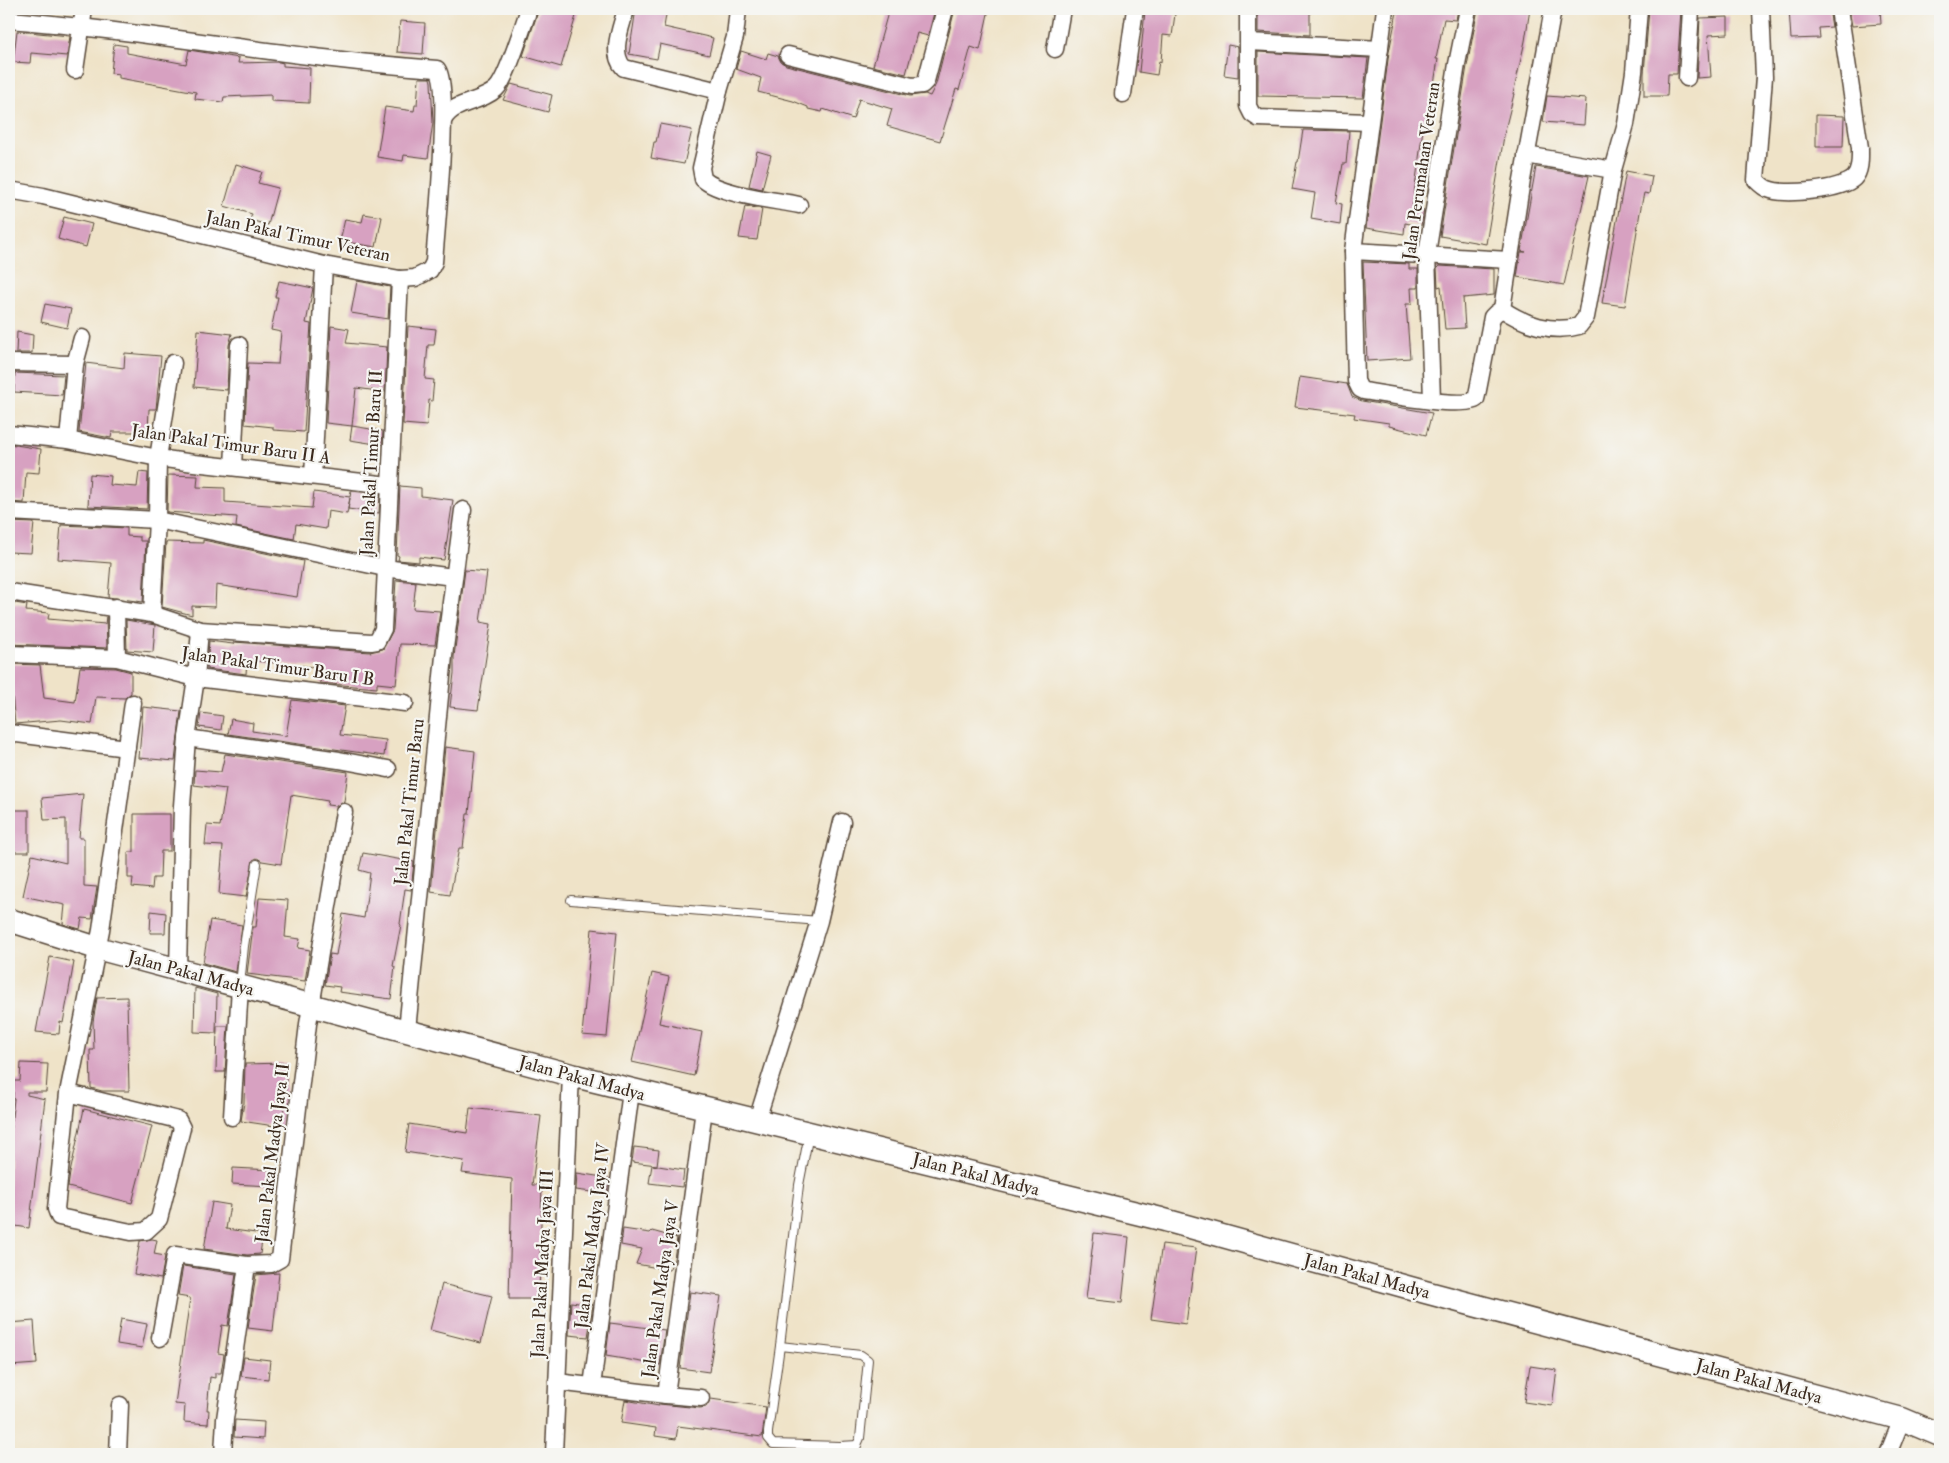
<svg xmlns="http://www.w3.org/2000/svg" width="1949" height="1463" font-family="'IM FELL Double Pica',serif">
<style>
.building{fill:#d7a1c1}
.lines{fill:none;stroke-linecap:round;stroke-linejoin:round}
.lane-casing{stroke:#564638;stroke-width:10}
.street-casing{stroke:#564638;stroke-width:19}
.secondary-casing{stroke:#564638;stroke-width:25}
.lane{stroke:#fff;stroke-width:8}
.street{stroke:#fff;stroke-width:16}
.secondary{stroke:#fff;stroke-width:22}
.labels{text-anchor:middle;stroke-width:4.5;stroke-linejoin:round;paint-order:stroke}
.street-label{font-size:18px;fill:#3b2a1e;stroke:#f6f6f2}
</style>
<rect width="100%" height="100%" fill="#f6f6f2"/>
<filter id="ink" filterUnits="userSpaceOnUse"><feTurbulence type="fractalNoise" baseFrequency=".02" numOctaves="2"/><feDisplacementMap in="SourceGraphic" scale="10" xChannelSelector="R" yChannelSelector="G"/><feConvolveMatrix kernelMatrix="1 2 1 2 8 2 1 2 1" color-interpolation-filters="sRGB"/></filter>
<filter id="wash" filterUnits="userSpaceOnUse"><feTurbulence type="fractalNoise" baseFrequency=".0096" numOctaves="4" result="noise"/><feDisplacementMap in="SourceGraphic" scale="20" xChannelSelector="R" yChannelSelector="G"/><feGaussianBlur stdDeviation="1.12" result="paint"/><feColorMatrix in="noise" values="0 0 0 0 0 0 0 0 0 0 0 0 0 0 0 0 0 1.4 0 .05"/><feComposite in="paint" operator="in"/></filter>
<g filter="url(#wash)">
<rect width="100%" height="100%" fill="#efe3c8"/>
<g id="blocks">
<g class="building">
<polygon points="539,9 578,9 561,67 523,56"/>
<polygon points="636,9 667,9 664,27 713,38 709,55 660,44 657,59 629,54"/>
<polygon points="889,9 935,9 928,36 917,33 906,74 873,66"/>
<polygon points="955,9 989,9 980,50 971,47 959,90 956,89 940,141 887,126 892,109 859,99 853,119 823,109 822,112 808,109 808,107 793,101 758,92 761,78 736,69 741,51 766,59 768,53 778,56 781,62 786,65 910,96 925,94 930,96 936,84"/>
<polygon points="1258,9 1310,9 1310,35 1258,32"/>
<polygon points="1403,9 1458,9 1456,20 1444,19 1436,59 1438,59 1433,90 1431,90 1425,130 1423,129 1412,209 1424,210 1421,226 1405,223 1404,234 1366,228 1389,52 1397,12 1403,13"/>
<polygon points="1478,9 1530,9 1525,41 1513,94 1514,94 1505,130 1486,244 1440,236 1467,66"/>
<polygon points="1649,9 1681,9 1677,74 1668,74 1667,96 1644,96 1644,74"/>
<polygon points="1789,9 1829,9 1832,27 1819,28 1820,38 1791,39"/>
<polygon points="1849,9 1880,9 1881,24 1852,26"/>
<polygon points="1145,11 1175,14 1172,36 1163,35 1161,62 1159,61 1157,75 1139,72"/>
<polygon points="1728,17 1728,34 1708,35 1711,77 1697,78 1700,18"/>
<polygon points="400,21 425,23 423,54 397,52"/>
<polygon points="17,31 70,36 67,56 31,53 30,63 13,62"/>
<polygon points="114,44 127,46 127,53 186,64 189,50 239,58 238,63 279,62 283,63 283,66 310,68 309,103 271,101 271,95 224,97 223,102 195,99 196,92 119,78 119,74 111,73"/>
<polygon points="1228,45 1238,47 1238,77 1224,75"/>
<polygon points="1258,52 1368,58 1363,98 1258,96"/>
<polygon points="419,78 430,78 431,82 433,122 428,158 404,155 403,161 377,157 385,107 414,111 415,105 417,105"/>
<polygon points="511,84 552,95 548,112 503,100"/>
<polygon points="1547,96 1586,99 1584,125 1543,122"/>
<polygon points="1816,115 1844,116 1843,147 1816,147"/>
<polygon points="660,124 692,130 684,164 651,158 654,142 656,142"/>
<polygon points="1303,130 1349,131 1346,164 1343,164 1336,203 1342,204 1340,224 1311,219 1315,193 1292,189 1297,162 1298,162"/>
<polygon points="757,151 771,155 762,189 749,186"/>
<polygon points="236,164 262,172 258,183 278,188 268,225 250,220 252,214 224,206"/>
<polygon points="1536,167 1589,176 1564,285 1517,277 1521,252 1526,252 1521,251"/>
<polygon points="1626,171 1652,176 1649,194 1644,193 1640,212 1625,306 1602,303"/>
<polygon points="745,206 762,209 757,240 739,238"/>
<polygon points="364,214 382,217 376,247 340,241 345,219 362,222"/>
<polygon points="64,217 92,224 86,247 58,239"/>
<polygon points="1363,262 1409,264 1409,269 1418,269 1418,288 1411,288 1412,304 1406,304 1410,358 1367,361"/>
<polygon points="1439,266 1494,269 1494,295 1463,298 1465,328 1445,329 1441,286 1438,287 1437,268"/>
<polygon points="279,281 313,288 306,323 311,324 304,432 273,430 273,427 245,424 248,363 278,364 281,332 271,330 278,297 275,297"/>
<polygon points="357,281 390,287 388,319 351,313"/>
<polygon points="45,304 71,309 67,328 41,322"/>
<polygon points="331,326 349,329 346,343 387,347 385,392 356,388 352,426 326,423"/>
<polygon points="408,326 436,329 434,345 428,345 425,379 434,380 432,401 429,400 427,426 403,424"/>
<polygon points="198,330 232,334 229,345 227,390 194,387"/>
<polygon points="17,332 33,335 32,353 16,353"/>
<polygon points="125,353 161,356 156,409 149,409 148,432 112,432 111,438 79,432 86,363 124,368"/>
<polygon points="15,373 64,375 62,395 14,392"/>
<polygon points="1300,377 1347,384 1352,397 1362,401 1432,413 1426,435 1389,426 1389,423 1354,418 1355,414 1295,407"/>
<polygon points="352,426 383,431 382,445 350,440"/>
<polygon points="9,444 41,449 39,473 26,472 24,503 9,502"/>
<polygon points="139,472 148,473 147,509 88,506 90,474 111,476 110,485 137,487"/>
<polygon points="168,475 198,476 197,487 225,488 225,502 312,508 314,492 350,497 351,491 380,494 379,513 348,509 350,498 347,514 328,511 326,529 296,524 294,539 236,527 237,517 167,512"/>
<polygon points="400,486 421,488 421,496 453,500 444,560 419,557 419,562 398,560 399,556 397,555"/>
<polygon points="9,522 34,523 31,553 9,552"/>
<polygon points="61,525 127,528 127,536 140,537 140,541 146,541 143,602 108,597 111,563 58,559"/>
<polygon points="203,540 303,561 297,597 216,585 215,607 192,606 192,615 162,607 166,542 203,543"/>
<polygon points="465,570 487,572 480,622 491,624 478,710 450,707 454,673 454,657"/>
<polygon points="396,580 416,582 413,609 440,611 435,645 400,644 396,685 377,683 377,688 320,683 322,668 247,660 246,674 207,669 209,641 233,644 234,642 370,652 383,649 393,630"/>
<polygon points="9,602 27,605 26,611 49,613 48,619 105,624 106,617 107,648 9,644"/>
<polygon points="126,620 155,625 153,652 127,650"/>
<polygon points="9,664 40,665 44,698 75,702 80,667 116,668 131,672 131,693 125,698 96,697 92,724 61,720 15,724"/>
<polygon points="292,700 345,706 340,735 386,740 384,756 228,734 231,719 253,723 252,731 286,736"/>
<polygon points="143,707 181,711 175,761 139,758"/>
<polygon points="201,713 223,716 221,730 199,727"/>
<polygon points="445,747 475,751 469,814 467,814 463,848 459,848 450,895 431,892"/>
<polygon points="225,754 348,772 344,802 336,806 327,805 328,801 291,795 281,864 262,861 257,858 253,860 246,897 219,894 223,846 205,845 207,825 220,826 226,789 194,785 195,770 221,772"/>
<polygon points="83,794 79,838 84,838 84,886 97,887 92,919 82,918 80,929 63,924 65,905 23,896 32,855 66,863 66,819 44,820 42,798"/>
<rect x="9" y="810" width="20" height="42"/>
<polygon points="134,814 170,814 170,851 161,851 160,878 153,878 152,889 132,887 133,878 128,878 128,852 134,852"/>
<polygon points="363,853 414,862 411,890 405,889 400,924 401,925 393,966 395,967 391,999 339,992 340,987 325,985 330,954 336,955 343,914 364,918 370,873 359,870"/>
<polygon points="259,898 288,900 285,937 300,939 298,948 310,950 305,981 247,974 253,927 256,927"/>
<polygon points="151,911 166,913 165,933 150,933"/>
<polygon points="210,920 242,925 236,972 203,963"/>
<polygon points="592,929 617,932 607,1037 582,1035"/>
<polygon points="50,957 74,962 63,1023 60,1022 59,1034 36,1032"/>
<polygon points="652,973 669,977 659,1023 702,1032 694,1076 632,1062"/>
<polygon points="195,988 217,994 216,1033 194,1032"/>
<polygon points="127,997 129,1091 102,1091 91,1088 90,1050 94,1050 93,1022 97,998"/>
<polygon points="217,1026 228,1026 225,1072 216,1072"/>
<polygon points="21,1063 48,1064 46,1092 27,1092 27,1095 45,1099 29,1228 9,1225 9,1144 14,1099 13,1099 14,1081 20,1081"/>
<polygon points="286,1063 286,1091 281,1127 241,1121 244,1103 245,1064"/>
<polygon points="470,1108 541,1116 532,1185 542,1185 539,1299 509,1299 512,1179 462,1173 464,1161 405,1152 409,1124 467,1133"/>
<polygon points="84,1109 152,1126 132,1203 68,1187 70,1173"/>
<polygon points="634,1147 659,1150 657,1165 632,1162"/>
<polygon points="652,1165 684,1170 682,1187 649,1183"/>
<polygon points="233,1168 272,1170 271,1186 232,1184"/>
<polygon points="577,1173 609,1178 607,1194 576,1190"/>
<polygon points="212,1202 230,1205 226,1229 263,1234 260,1254 247,1255 204,1249"/>
<polygon points="623,1229 650,1233 652,1231 677,1238 674,1259 669,1270 636,1264 642,1249 621,1245"/>
<polygon points="1094,1233 1129,1237 1122,1303 1086,1299"/>
<polygon points="152,1239 157,1240 154,1254 165,1256 161,1279 134,1274 140,1241"/>
<polygon points="1162,1244 1196,1248 1186,1324 1151,1319"/>
<polygon points="183,1266 236,1274 228,1326 222,1325 218,1353 224,1354 221,1373 215,1373 215,1378 210,1377 207,1410 209,1410 208,1424 184,1422 185,1405 175,1404 190,1298 178,1296"/>
<polygon points="279,1273 273,1331 248,1328 256,1275"/>
<polygon points="442,1284 492,1296 481,1343 430,1330"/>
<polygon points="690,1292 721,1296 709,1372 680,1368"/>
<polygon points="571,1302 593,1305 588,1337 569,1335"/>
<polygon points="121,1319 147,1324 142,1348 117,1344"/>
<polygon points="34,1321 37,1364 9,1366 9,1323"/>
<polygon points="610,1323 665,1330 660,1365 606,1356"/>
<polygon points="244,1357 270,1360 268,1379 241,1376"/>
<polygon points="1530,1366 1557,1370 1552,1406 1524,1402"/>
<polygon points="711,1399 766,1407 762,1437 678,1426 676,1439 655,1436 656,1428 621,1423 625,1400 659,1406 659,1404 700,1408 706,1407"/>
<polygon points="235,1420 264,1422 263,1439 234,1437"/>
</g>
</g>
</g>
<g filter="url(#ink)">
<use href="#blocks" fill-opacity="0" stroke="#564638" stroke-width="1"/>
<g class="lines">
<g class="lane-casing">
<g id="lane">
<polyline points="571,900 819,921"/>
<polyline points="240,985 244,946 257,864"/>
<polyline points="809,1134 799,1185 780,1346 768,1432 768,1438 773,1444 840,1446 857,1445 855,1454"/>
<polyline points="780,1346 861,1355 868,1360 860,1438 857,1445"/>
</g>
</g>
<g class="street-casing">
<g id="street">
<path d="M626,9C622,26 609,53 624,68L719,91"/>
<path d="M738,9L735,37L719,91L701,168L703,179C720,195 775,200 799,205"/>
<polyline points="1248,9 1248,106 1252,114 1258,118 1369,122"/>
<path d="M1385,9L1353,251L1356,381L1360,389L1364,391C1383,394 1464,409 1476,399L1477,395L1492,317L1496,313L1502,309C1524,324 1552,334 1579,326L1586,317L1613,170L1626,124L1634,72L1639,9"/>
<path d="M1761,9L1764,77L1756,180C1759,183 1764,188 1768,189C1784,196 1842,190 1854,178C1861,171 1860,157 1860,148L1839,9"/>
<path d="M9,20C152,31 293,59 437,69C451,83 436,235 434,262L430,270L423,274L415,278L400,279L324,265L43,196L9,190"/>
<polyline points="1249,42 1380,49"/>
<polyline points="1055,49 1062,9"/>
<polyline points="788,55 912,86 922,85 926,81 945,9"/>
<polyline points="75,70 84,9"/>
<polyline points="1687,78 1691,9"/>
<polyline points="1123,94 1135,9"/>
<path d="M444,119C454,101 481,103 496,89C507,79 523,25 529,9"/>
<polyline points="1526,155 1613,170"/>
<polyline points="1353,251 1509,260"/>
<polyline points="1502,309 1522,180 1553,9"/>
<polyline points="9,363 75,364"/>
<polyline points="1432,400 1427,254 1457,64 1468,9"/>
<polyline points="9,434 68,440 158,458 194,463 389,485"/>
<polyline points="68,440 75,364 82,338"/>
<polyline points="233,467 239,345"/>
<polyline points="313,476 324,265"/>
<polyline points="9,512 157,520 385,568 453,577"/>
<polyline points="9,592 152,614 200,630 371,642 377,641 383,629 400,279"/>
<polyline points="152,614 157,520 158,458 173,363"/>
<polyline points="9,654 117,658 116,607"/>
<polyline points="117,658 196,678 405,703"/>
<polyline points="9,733 127,748"/>
<polyline points="187,738 339,760 388,769"/>
<polyline points="178,969 182,806 187,738 196,678 200,630"/>
<polyline points="407,1030 444,656 463,510"/>
<polyline points="68,1093 178,1120 182,1128 159,1219 146,1231 131,1232 59,1217 56,1209 68,1093 101,930 133,703"/>
<polyline points="232,1117 240,987"/>
<polyline points="757,1120 819,921 842,822"/>
<polyline points="160,1338 175,1255 247,1265"/>
<polyline points="557,1382 666,1395 704,1109"/>
<polyline points="592,1386 631,1091"/>
<polyline points="666,1395 701,1398"/>
<polyline points="118,1454 120,1405"/>
<polyline points="223,1454 225,1419 247,1265 271,1264 280,1259 308,1024 344,812"/>
<polyline points="554,1454 571,1075"/>
<polyline points="1888,1454 1902,1419"/>
</g>
</g>
<g class="secondary-casing">
<polyline id="secondary" points="9,920 97,948 571,1075 1161,1219 1425,1292 1902,1419 1940,1435"/>
</g>
<use href="#lane" class="lane"/>
<use href="#street" class="street"/>
<use href="#secondary" class="secondary"/>
</g>
</g>
<g class="labels">
<g class="street-label">
<text transform="translate(1421 171) rotate(-82)" y="6">Jalan Perumahan Veteran</text>
<text transform="translate(298 236) rotate(12)" y="6">Jalan Pakal Timur Veteran</text>
<text transform="translate(231 444) rotate(8)" y="6">Jalan Pakal Timur Baru II A</text>
<text transform="translate(371 463) rotate(-87)" y="6">Jalan Pakal Timur Baru II</text>
<text transform="translate(278 666) rotate(8)" y="6">Jalan Pakal Timur Baru I B</text>
<text transform="translate(409 802) rotate(-84)" y="6">Jalan Pakal Timur Baru</text>
<text transform="translate(191 973) rotate(15)" y="6">Jalan Pakal Madya</text>
<text transform="translate(582 1078) rotate(15)" y="6">Jalan Pakal Madya</text>
<text transform="translate(272 1153) rotate(-83)" y="6">Jalan Pakal Madya Jaya II</text>
<text transform="translate(976 1174) rotate(14)" y="6">Jalan Pakal Madya</text>
<text transform="translate(592 1236) rotate(-83)" y="6">Jalan Pakal Madya Jaya IV</text>
<text transform="translate(542 1264) rotate(-87)" y="6">Jalan Pakal Madya Jaya III</text>
<text transform="translate(1367 1276) rotate(15)" y="6">Jalan Pakal Madya</text>
<text transform="translate(660 1289) rotate(-82)" y="6">Jalan Pakal Madya Jaya V</text>
<text transform="translate(1759 1381) rotate(15)" y="6">Jalan Pakal Madya</text>
</g>
</g>
<rect width="1949" height="1463" fill="none" stroke="#f6f6f2" stroke-width="30"/>
</svg>
